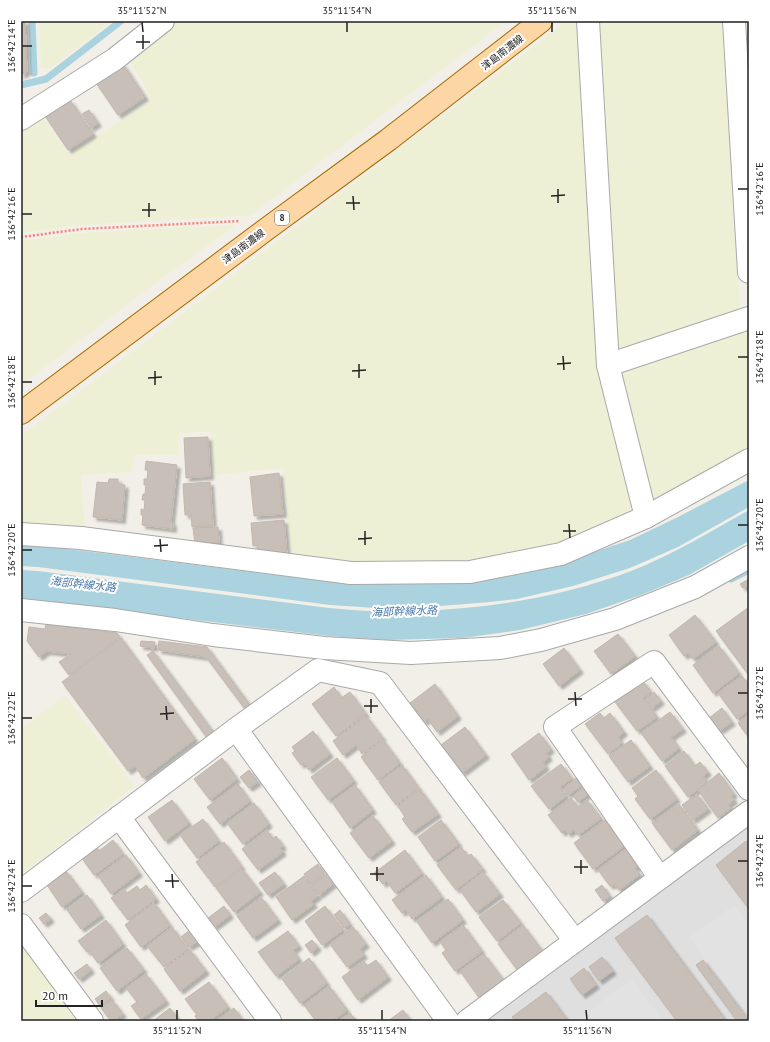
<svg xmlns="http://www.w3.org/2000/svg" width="770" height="1042" font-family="'PT Sans','Noto Sans JP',sans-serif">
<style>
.residential{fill:#e0dfdf}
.farmland{fill:#eef0d5}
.parking{fill:#e2e2e2}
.water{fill:#aad3df}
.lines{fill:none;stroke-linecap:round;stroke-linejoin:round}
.stream{stroke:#aad3df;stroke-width:7}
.building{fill:#c7bfb8;stroke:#c4b6ab;filter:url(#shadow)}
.minor-casing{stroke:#a9a9a9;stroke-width:24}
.major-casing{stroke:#a06b00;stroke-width:24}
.path{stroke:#fa8072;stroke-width:2.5;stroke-dasharray:2 2;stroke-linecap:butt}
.minor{stroke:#fff;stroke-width:22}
.major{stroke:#fcd6a4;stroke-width:22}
.ticks{fill:none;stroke:#222;stroke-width:1.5}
.labels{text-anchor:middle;stroke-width:4;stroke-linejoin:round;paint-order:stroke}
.shield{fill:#fff;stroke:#646464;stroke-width:1}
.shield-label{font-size:9px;font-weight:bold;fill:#222}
.street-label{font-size:10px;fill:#222;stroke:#fff}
.water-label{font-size:11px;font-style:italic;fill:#4a7aab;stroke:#fff}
.neatline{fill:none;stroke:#222;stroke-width:1.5}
.ticks-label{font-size:10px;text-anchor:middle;fill:#222}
</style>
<defs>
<filter id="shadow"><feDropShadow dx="3.5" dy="3.5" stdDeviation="1" flood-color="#0004"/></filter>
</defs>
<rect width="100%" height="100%" fill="#f2efe9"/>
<polygon class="residential" points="749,827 749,1021 485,1021"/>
<g class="farmland">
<polygon points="39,21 112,21 49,69 41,68"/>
<polygon points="171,21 506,21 251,215 83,225 21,233 21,125 40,113 69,155 152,99 127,57"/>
<polygon points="567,21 583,21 604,398 630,503 630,512 623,518 556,543 470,560 349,568 292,559 283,468 214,475 211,431 179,434 179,455 134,455 132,472 81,475 85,530 21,526 21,436"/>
<polygon points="596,21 722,21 740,304 734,316 622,353 613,348"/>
<polygon points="744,21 749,21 749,100"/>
<polygon points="236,225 157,282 21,385 21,241 81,233"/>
<polygon points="736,329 749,334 749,450 655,503 648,501 620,369"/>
<polygon points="65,695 134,786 21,875 21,729"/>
<polygon points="21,943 78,1021 21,1021"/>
</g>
<g class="parking">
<polygon points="734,905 749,924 749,1017 689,938"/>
<polygon points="632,979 664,1021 594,1021 587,1012"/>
</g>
<g class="water">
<polygon points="749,480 749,507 678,547 630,568 573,586 517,599 490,602 441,606 376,608 330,605 38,567 21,566 21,543 331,582 382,584 476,580 519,574 567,561 630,540 676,518"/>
<path d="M749,510V541L689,575L641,595L586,614L520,630L462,638L387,640L329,636L21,599V570L38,571L329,608C345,609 360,611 375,611C388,612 401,611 414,611C488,609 562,597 631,571C672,555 710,532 749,510Z"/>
</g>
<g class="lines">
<g class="stream">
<polyline points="32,21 34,73"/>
<polyline points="21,85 46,79 121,21"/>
<polyline points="731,579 749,570"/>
</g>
</g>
<g class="building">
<polygon points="21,21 25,21 27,72 21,75"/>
<polygon points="123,64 145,97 118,115 96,83"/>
<polygon points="70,100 93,134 68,150 45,116"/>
<polygon points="89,110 98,123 91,128 82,114"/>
<polygon points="208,437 210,476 186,478 184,438"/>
<polygon points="146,461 177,465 171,522 173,523 173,529 142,525 143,515 141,515 141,509 144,510 145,500 142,500 143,494 145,494 146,485 144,485 144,479 147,479 148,470 145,470"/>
<polygon points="279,473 283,514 254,516 250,477"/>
<polygon points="109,479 118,479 118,484 125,485 122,520 93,517 97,482 108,483"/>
<polygon points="210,482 213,526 192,527 191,515 185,515 183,484"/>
<polygon points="284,520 287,555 258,557 257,545 253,546 251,523"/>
<polygon points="218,527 219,542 195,544 193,528"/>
<polygon points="749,579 749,585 749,584 743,588 740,584"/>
<polygon points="749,607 749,672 747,673 716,631"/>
<polygon points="695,615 716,642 693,659 688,653 684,656 669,635"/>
<polygon points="46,624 117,633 120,637 69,675 59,662 71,654 47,651 39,657 27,641 29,627 45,629"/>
<polygon points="618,634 635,656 611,674 594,651"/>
<polygon points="121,638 195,739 143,778 135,766 128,771 62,682"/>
<polygon points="141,641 155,642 154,648 140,646"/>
<polygon points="159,641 207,647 249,704 244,708 206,657 158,650"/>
<polygon points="719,646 739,673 713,693 693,665"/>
<polygon points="564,648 580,670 559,686 543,664"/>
<polygon points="153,651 214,733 207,738 147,655"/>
<polygon points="742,676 749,685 749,710 737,719 718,693"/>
<polygon points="643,681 651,692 643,698 657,717 637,731 615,702"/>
<polygon points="435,684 458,716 437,732 428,719 424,722 410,703"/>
<polygon points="334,687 341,698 350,692 366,714 336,736 312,704"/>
<polygon points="654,692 661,701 652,708 645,699"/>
<polygon points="722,708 732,722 719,731 709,718"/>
<polygon points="670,712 683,729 671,737 679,748 662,761 641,733"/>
<polygon points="600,713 604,718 610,713 624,732 618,737 622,743 608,754 585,724"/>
<polygon points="749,714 749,738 738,723"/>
<polygon points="366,716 383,738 362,754 356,745 343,755 333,741"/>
<polygon points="465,727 486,755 462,773 441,745"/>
<polygon points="313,731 330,754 309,770 304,763 301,765 292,753 295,751 292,747"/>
<polygon points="539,733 551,749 546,753 549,757 543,762 546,767 529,780 511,754"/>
<polygon points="383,740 400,763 378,780 361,757"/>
<polygon points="631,740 650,766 628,782 609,756"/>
<polygon points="684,751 695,766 700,762 708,772 703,776 707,782 688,797 665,766"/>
<polygon points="222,758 237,779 210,800 194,779"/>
<polygon points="337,758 354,781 328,800 311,777"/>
<polygon points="561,764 572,778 560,787 566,796 549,809 531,786"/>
<polygon points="402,765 419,788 396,805 379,782"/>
<polygon points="249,770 258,782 249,788 240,777"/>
<polygon points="656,770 677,799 650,819 635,799 638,796 632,788"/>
<polygon points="719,773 734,794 731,796 734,800 728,805 731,808 718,818 698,790"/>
<polygon points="576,778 581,786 568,795 563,789"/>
<polygon points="238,784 250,801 220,824 207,807"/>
<polygon points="355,785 373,810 350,828 332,802"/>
<polygon points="583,788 588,794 578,802 573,796"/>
<polygon points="420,789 438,814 412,832 402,819 405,817 398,806"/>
<polygon points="697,794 708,809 693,820 682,805"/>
<polygon points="571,798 578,807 587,800 601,818 578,835 574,830 568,834 565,830 562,833 548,815"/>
<polygon points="172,800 189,823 165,841 148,817"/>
<polygon points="254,803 269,824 243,844 227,823"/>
<polygon points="679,804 698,830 672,850 652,823"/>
<polygon points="373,816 392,841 369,858 350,833"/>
<polygon points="203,819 219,841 197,858 180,835"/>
<polygon points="441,820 459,844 435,861 418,837"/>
<polygon points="605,820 624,846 593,869 574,843"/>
<polygon points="267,830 273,839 276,836 283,846 280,848 283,852 258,870 242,849"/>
<polygon points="113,840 123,854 94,875 81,857 96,846 99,851"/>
<polygon points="746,841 749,845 749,909 716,865"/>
<polygon points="224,842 242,867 215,887 196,862"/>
<polygon points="461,847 468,856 471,854 483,869 456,890 437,865"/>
<polygon points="626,849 638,866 635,868 640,874 619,890 614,884 610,886 598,870"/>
<polygon points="405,850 422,873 395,893 387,881 383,884 374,873"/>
<polygon points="126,855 139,873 111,894 98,876"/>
<polygon points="318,864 325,874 311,884 304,874"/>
<polygon points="242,869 260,892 234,912 216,888"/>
<polygon points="66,871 82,892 62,907 47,885"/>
<polygon points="275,872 284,884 268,895 259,883"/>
<polygon points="483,872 500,894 476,912 460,890"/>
<polygon points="326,875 333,884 319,895 312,885"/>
<polygon points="426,875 442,897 412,919 406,910 402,913 392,900"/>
<polygon points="304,876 318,896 311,901 314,904 292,920 276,897"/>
<polygon points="146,885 156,899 128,920 111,898 124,889 127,893 137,886 140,890"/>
<polygon points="602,885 610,896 603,901 595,890"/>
<polygon points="87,895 101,915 81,929 67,910"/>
<polygon points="261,897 278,920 253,938 237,916"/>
<polygon points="448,899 463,920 432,943 417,922"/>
<polygon points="503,900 521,923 497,941 479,917"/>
<polygon points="154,903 170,925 141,947 125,925"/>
<polygon points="224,906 230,915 214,927 208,918"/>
<polygon points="325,906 343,930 322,945 305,921"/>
<polygon points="340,910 350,924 344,928 334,915"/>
<polygon points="46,913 51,919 44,924 39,918"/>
<polygon points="647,915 726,1021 677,1021 615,938"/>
<polygon points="106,920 123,944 98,963 89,951 87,952 78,941"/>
<polygon points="463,925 482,951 455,971 442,953 446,950 440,942"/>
<polygon points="523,925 543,952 518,971 498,944"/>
<polygon points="172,927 188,949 164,967 147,946"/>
<polygon points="353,927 366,944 360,949 364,955 347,967 330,944"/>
<polygon points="191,929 200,940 189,947 181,937"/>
<polygon points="288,931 299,946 293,950 299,959 276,976 258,952"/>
<polygon points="312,940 318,947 311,953 305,945"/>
<polygon points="127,948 144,970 117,991 100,968"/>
<polygon points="190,950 206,971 180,991 164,969"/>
<polygon points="484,954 504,981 480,999 460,971"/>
<polygon points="602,957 613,971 599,981 589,967"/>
<polygon points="309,958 327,983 300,1003 282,979"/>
<polygon points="376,960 388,977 358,1000 342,977 364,961 367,966"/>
<polygon points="703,960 749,1021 737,1021 696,965"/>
<polygon points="87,964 91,970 79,979 74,973"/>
<polygon points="584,968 596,985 582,995 570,979"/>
<polygon points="146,974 166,1001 141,1019 131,1006 137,1002 126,988"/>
<polygon points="209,982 228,1007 209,1021 198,1021 195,1016 197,1015 185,999"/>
<polygon points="329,986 347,1010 332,1021 316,1021 304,1005"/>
<polygon points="106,991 111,998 100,1006 95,999"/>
<polygon points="546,992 568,1021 515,1021 512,1017"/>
<polygon points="112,1000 123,1014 113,1021 111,1021 101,1008"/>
<polygon points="170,1008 180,1021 153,1021"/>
<polygon points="234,1008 243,1021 216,1021"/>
<polygon points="403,1010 411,1021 388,1021"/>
<polygon points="350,1013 356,1021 339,1021"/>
</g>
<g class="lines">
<g class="minor-casing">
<g id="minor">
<polyline points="588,21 608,365 646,517"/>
<polyline points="734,21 749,272"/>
<polyline points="21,119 115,59 163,21"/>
<polyline points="608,365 749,318"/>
<polyline points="21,534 81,538 351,573 470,572 561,554 646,517 749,460"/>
<polyline points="21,610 115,620 213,635 324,648 411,653 500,648 541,640 615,619 695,587 749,557"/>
<polyline points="236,729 448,1021"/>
<polyline points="119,817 270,1021"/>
<polyline points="660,878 555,727 654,662 749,789"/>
<polyline points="21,891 236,729 318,670 380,683 575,941"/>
<polyline points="21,925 92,1021"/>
<polyline points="467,1021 749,812"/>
</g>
</g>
<g class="major-casing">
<polyline id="major" points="21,413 268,228 388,140 541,21"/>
</g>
<polyline class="path" points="21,237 82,229 240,221"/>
<use href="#minor" class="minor"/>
<use href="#major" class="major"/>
</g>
<path class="ticks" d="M142,22L143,32M347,22V32M552,22V32M143,35V49M136,42H150M22,46H32M558,189V203M738,189H748M353,196L354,210M551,196L565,195M149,203V217M346,203H360M142,210H156M22,214H32M563,356L564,370M738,357H748M359,364V378M557,364L571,363M155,371V385M352,371L366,370M148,378L162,377M22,382H32M569,524L570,538M738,525H748M365,531V545M563,531H576M160,539L161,552M358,539L372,538M154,546L168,545M22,550H32M575,692L576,706M738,693H748M371,699V713M568,699H582M166,706L167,720M364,706H378M160,714L174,713M22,718H32M581,860V874M738,861H748M377,867V881M574,867H588M172,874L173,888M370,874H384M165,881H179M22,886H32M177,1010V1020M382,1010V1020M586,1010L587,1020"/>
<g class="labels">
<rect class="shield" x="275" y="211" width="14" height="14" rx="3"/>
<g class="shield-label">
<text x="282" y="221">8</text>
</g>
<g class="street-label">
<text transform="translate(502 52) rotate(-38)" y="4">津島南濃線</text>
<text transform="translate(243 246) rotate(-37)" y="4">津島南濃線</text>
</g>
<g class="water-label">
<text transform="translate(83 584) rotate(6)" y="4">海部幹線水路</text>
<text transform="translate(404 611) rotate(-2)" y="4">海部幹線水路</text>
</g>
</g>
<rect width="770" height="1042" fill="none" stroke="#ffffff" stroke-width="44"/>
<path d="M36 1000v6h66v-6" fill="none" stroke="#222222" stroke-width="2"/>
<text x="42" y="1000" font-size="12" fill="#222222" stroke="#ffffff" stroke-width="3" paint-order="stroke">20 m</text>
<rect x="22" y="22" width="726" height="998" class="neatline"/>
<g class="ticks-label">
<text x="142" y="14">35°11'52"N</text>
<text x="347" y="14">35°11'54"N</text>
<text x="552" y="14">35°11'56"N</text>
<text transform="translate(11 46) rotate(-90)" y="4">136°42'14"E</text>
<text transform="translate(759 189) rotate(-90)" y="4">136°42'16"E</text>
<text transform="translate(11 214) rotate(-90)" y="4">136°42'16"E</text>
<text transform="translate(759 357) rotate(-90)" y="4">136°42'18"E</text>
<text transform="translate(11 382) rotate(-90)" y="4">136°42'18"E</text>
<text transform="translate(759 525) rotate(-90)" y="4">136°42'20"E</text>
<text transform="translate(11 550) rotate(-90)" y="4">136°42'20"E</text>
<text transform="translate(759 693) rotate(-90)" y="4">136°42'22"E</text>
<text transform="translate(11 718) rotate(-90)" y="4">136°42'22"E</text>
<text transform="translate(759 861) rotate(-90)" y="4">136°42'24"E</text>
<text transform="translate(11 886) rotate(-90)" y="4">136°42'24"E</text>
<text x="177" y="1034">35°11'52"N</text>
<text x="382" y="1034">35°11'54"N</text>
<text x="587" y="1034">35°11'56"N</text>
</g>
</svg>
